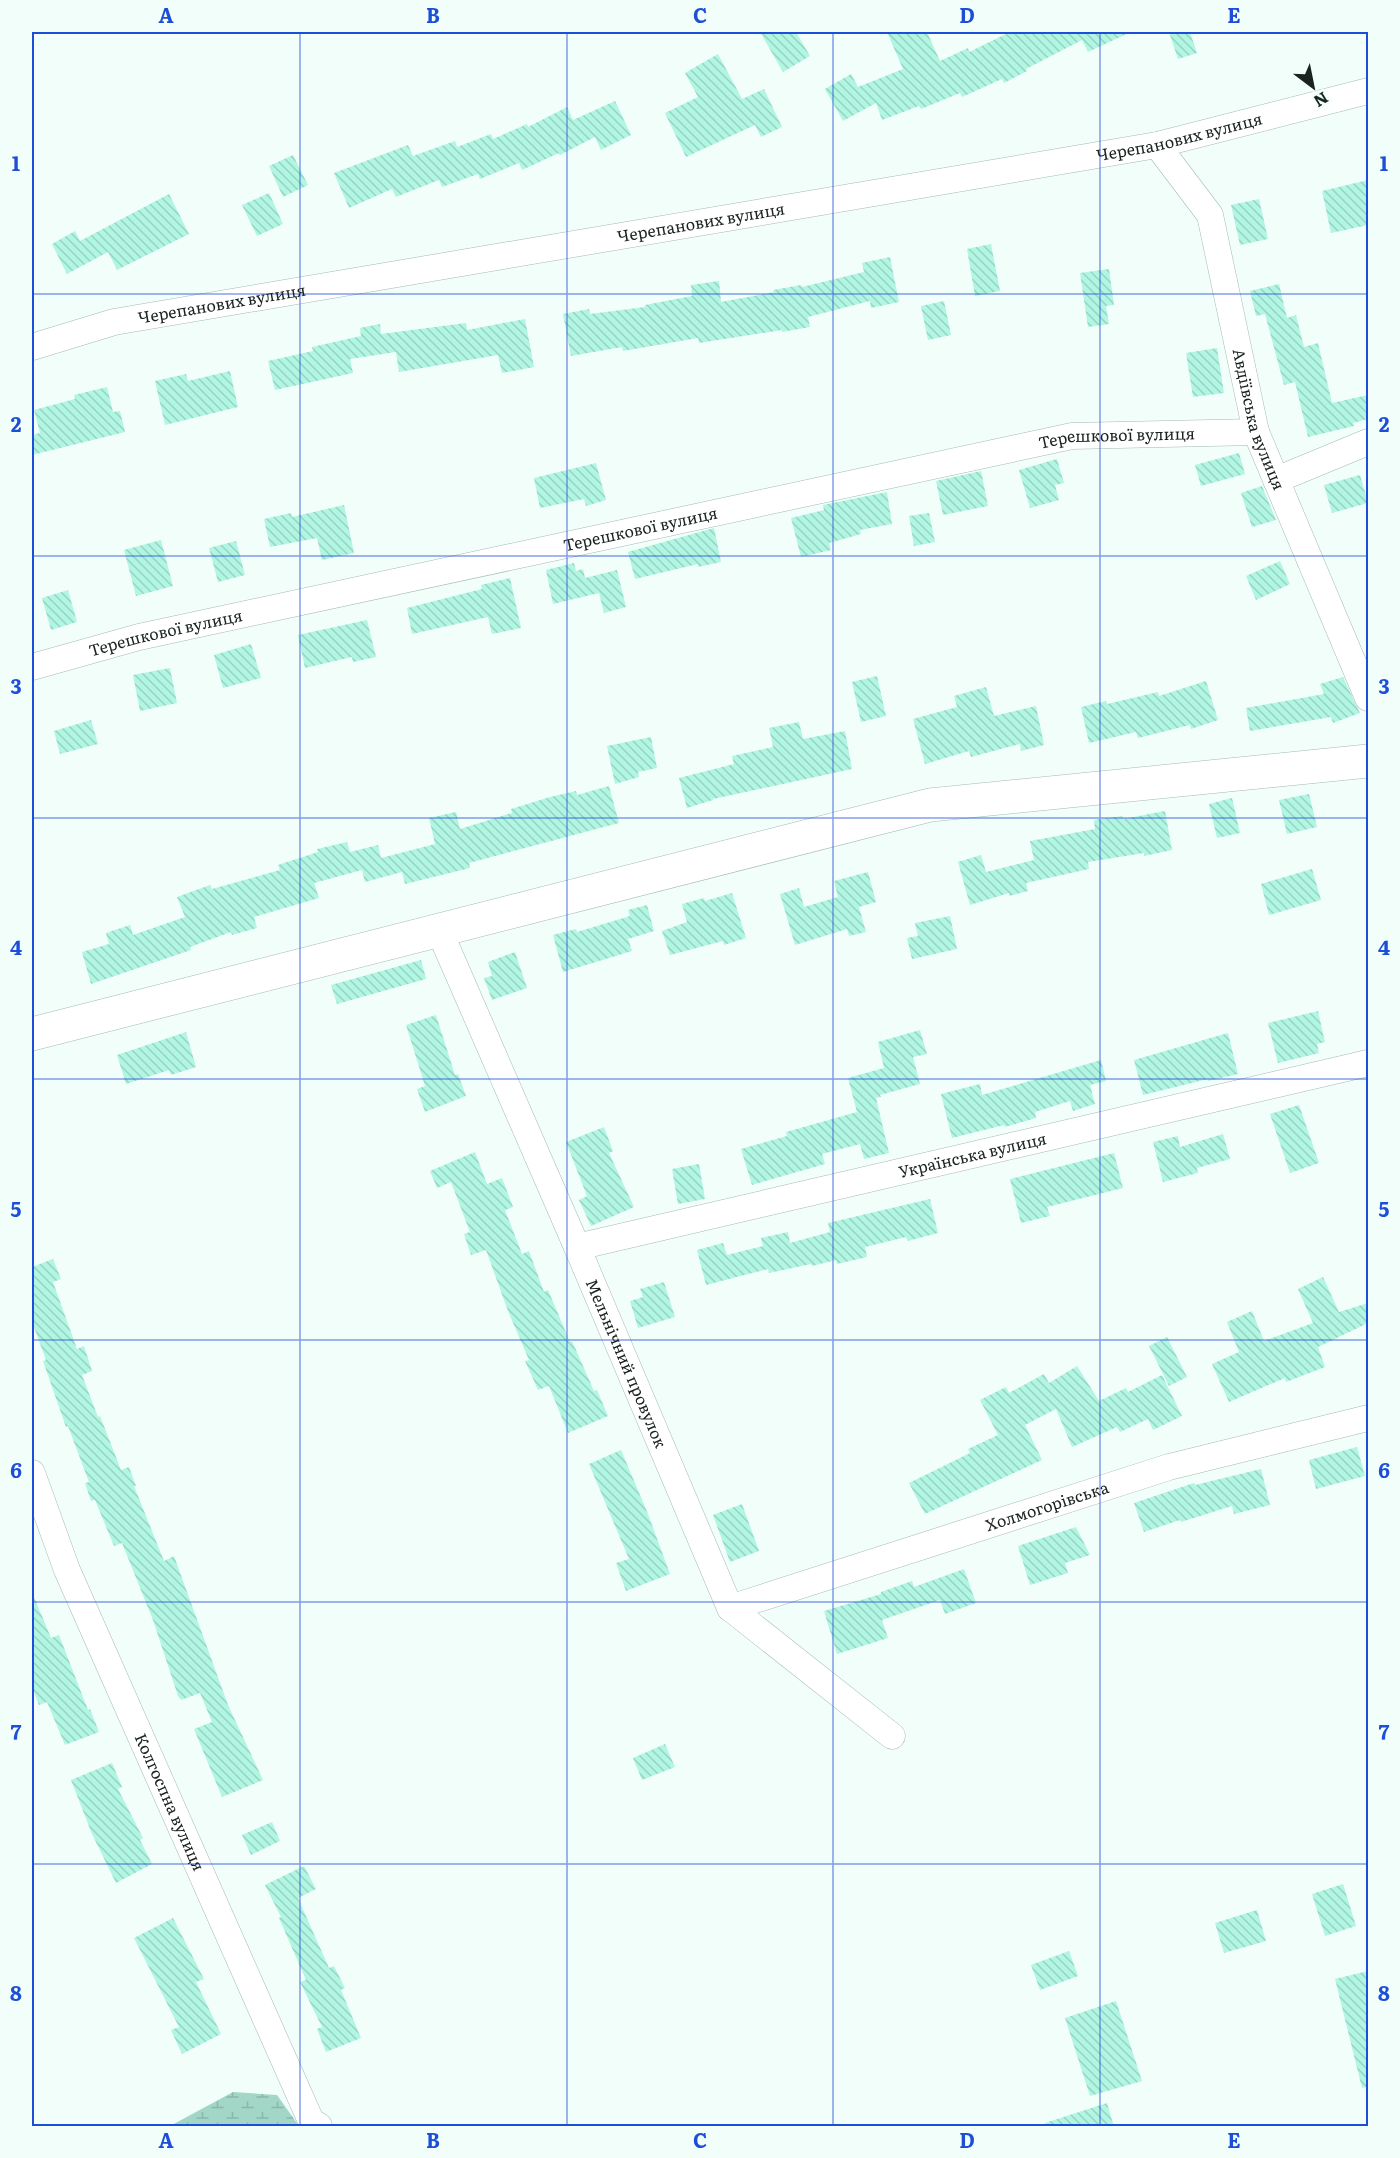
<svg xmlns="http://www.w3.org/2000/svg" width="1400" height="2158" font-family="Literata,serif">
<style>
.wetland{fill:url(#wetland-marsh)}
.building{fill:url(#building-back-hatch)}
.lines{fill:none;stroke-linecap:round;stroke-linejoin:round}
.street-casing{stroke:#a5bab4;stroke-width:27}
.secondary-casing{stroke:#a5bab4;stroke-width:34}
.street{stroke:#fff;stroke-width:26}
.secondary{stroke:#fff;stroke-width:33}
.grid{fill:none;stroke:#1d4ed8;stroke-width:1.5;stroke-opacity:0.55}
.labels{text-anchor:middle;stroke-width:5;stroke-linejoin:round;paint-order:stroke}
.street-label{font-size:16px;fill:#1b2320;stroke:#f1fefa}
.neatline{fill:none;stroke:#1d4ed8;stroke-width:2}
.grid-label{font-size:20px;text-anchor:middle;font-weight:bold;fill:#1d4ed8}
</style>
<defs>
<pattern id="wetland-marsh" width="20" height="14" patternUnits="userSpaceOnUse" patternTransform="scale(1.5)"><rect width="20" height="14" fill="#a2d6c6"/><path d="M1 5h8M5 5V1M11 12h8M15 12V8" fill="none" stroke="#8bb7aa"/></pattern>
<pattern id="building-back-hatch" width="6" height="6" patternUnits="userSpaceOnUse" patternTransform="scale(1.5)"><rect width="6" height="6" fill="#b1f6e2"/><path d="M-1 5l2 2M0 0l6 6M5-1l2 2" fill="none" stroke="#98d3c2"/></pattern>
</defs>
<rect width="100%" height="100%" fill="#f1fefa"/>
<polygon class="wetland" points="233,2092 277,2095 299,2126 170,2126"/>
<g class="building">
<polygon points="760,32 796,32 810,56 783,72"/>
<polygon points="887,32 927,32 940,61 968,48 969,52 1010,32 1131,32 1088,52 1082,40 1026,69 1027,71 1004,83 1002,79 962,97 960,93 921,109 919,106 882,120 876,103 843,121 825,89 851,74 858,87 903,69"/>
<polygon points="1169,32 1190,32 1197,53 1178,59"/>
<polygon points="718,54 742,99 764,89 782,127 761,137 755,125 686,157 665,113 698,97 685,73"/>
<polygon points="615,101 631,135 601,150 595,137 560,155 559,153 522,170 519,163 480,179 478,174 442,187 439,180 396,197 392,189 349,208 334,173 408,145 413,156 455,141 457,147 491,134 493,139 527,124 528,127 567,107 573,120"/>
<polygon points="293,155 308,185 283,197 269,166"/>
<polygon points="1368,180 1368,225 1331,233 1322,191"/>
<polygon points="269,193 283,224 257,236 242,205"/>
<polygon points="169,194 189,234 117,270 108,252 67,274 52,244 75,231 80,241"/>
<polygon points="1259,199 1268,239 1240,245 1231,205"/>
<polygon points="991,244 1000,291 975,296 967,249"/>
<polygon points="890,257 899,302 871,308 870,301 808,317 810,327 782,332 782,330 699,343 698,338 623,351 622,347 571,356 563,314 589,309 590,314 645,307 645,305 692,296 691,285 719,281 721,302 774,292 773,290 801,285 802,287 864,272 862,263"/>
<polygon points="1109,269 1114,305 1106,306 1109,324 1088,327 1080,273"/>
<polygon points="1279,284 1287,318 1296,315 1304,347 1318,343 1332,403 1368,395 1368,419 1353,423 1354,426 1308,437 1295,382 1284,385 1265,314 1256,316 1250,291"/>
<polygon points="944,301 951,335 928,340 921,306"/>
<polygon points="525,319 534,367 502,373 498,355 399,372 396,352 350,359 353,373 275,390 268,361 313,351 312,347 361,336 360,328 380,324 381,334 466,323 467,330"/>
<polygon points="1217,348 1224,393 1193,397 1186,353"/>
<polygon points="230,371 238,407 165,425 155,381 186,374 188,381"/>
<polygon points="107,387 113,412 120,411 125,432 32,455 32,435 40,433 34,410 75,399 74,395"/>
<polygon points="1239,453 1245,474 1201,486 1195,465"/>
<polygon points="1057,459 1064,483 1055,485 1059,500 1030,508 1019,470"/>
<polygon points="596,463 606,500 586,506 584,499 540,508 534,478"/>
<polygon points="981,471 988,506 943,515 936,481"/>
<polygon points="1360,475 1368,503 1332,513 1324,485"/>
<polygon points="1262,486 1276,520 1252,527 1241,493"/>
<polygon points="887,492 892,524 860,530 861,534 829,543 831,550 801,557 791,518 824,510 823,505"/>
<polygon points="344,505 354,553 322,560 317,538 270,547 264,519 291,513 292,517"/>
<polygon points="929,513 935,542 914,546 909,516"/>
<polygon points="714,528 721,562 698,567 698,564 635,579 628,552"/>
<polygon points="161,540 173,586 136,596 124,550"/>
<polygon points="236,541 245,575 218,582 209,548"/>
<polygon points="1280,561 1290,584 1256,600 1246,576"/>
<polygon points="574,563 576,571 583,569 585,578 617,570 626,607 604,613 599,593 553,604 546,570"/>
<polygon points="510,578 521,628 492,634 488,617 412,634 407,608 482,589 481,585"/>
<polygon points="68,590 77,622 51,630 42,598"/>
<polygon points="367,620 376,657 353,662 352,657 305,668 298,635"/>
<polygon points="251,644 261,678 223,688 214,655"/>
<polygon points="170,668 177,703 140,711 133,675"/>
<polygon points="877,676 886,716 861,722 852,682"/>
<polygon points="1343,677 1360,713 1333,723 1331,717 1250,731 1246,708 1324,694 1320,684"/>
<polygon points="1206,681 1218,720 1191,729 1190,725 1138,738 1136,732 1089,743 1081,707 1106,701 1107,704 1158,692 1159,696"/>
<polygon points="986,687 994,716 1036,706 1044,745 1021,751 1020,744 971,757 969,751 925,764 913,719 957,707 954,696"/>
<polygon points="91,720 98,744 60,754 54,731"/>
<polygon points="799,722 803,739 845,731 852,769 713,799 713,800 687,808 679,778 734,764 732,756 773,747 769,728"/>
<polygon points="651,737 657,768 638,772 639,777 615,784 607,746"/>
<polygon points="609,786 619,823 469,863 470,868 405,884 402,872 365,882 362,870 314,883 319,898 254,917 257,928 232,935 231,932 190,947 191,950 91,984 82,952 109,944 106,933 130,925 133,935 185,917 177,897 210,885 212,889 280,870 278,865 318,852 317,849 347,842 350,852 378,845 381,858 435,844 429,818 456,812 460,829 512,813 511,809 550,797 576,791 577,795"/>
<polygon points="1309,794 1317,827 1287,834 1279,800"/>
<polygon points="1232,798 1240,833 1217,838 1209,804"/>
<polygon points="1165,811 1172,850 1144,856 1144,853 1088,862 1089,869 1026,883 1028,891 1009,896 1009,893 970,905 958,862 981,855 986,872 1034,860 1030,841 1095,829 1094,820 1122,816 1123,819"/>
<polygon points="1312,869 1321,900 1269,915 1261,884"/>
<polygon points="868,872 876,902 859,907 866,932 849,936 847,929 795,945 780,894 799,888 804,907 838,897 834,881"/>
<polygon points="732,893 746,938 724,945 723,941 670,955 662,931 687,922 682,904 704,898 705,901"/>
<polygon points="647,905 654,931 628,939 632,951 563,972 553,935 576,929 577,932 630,916 628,910"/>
<polygon points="950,916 957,949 912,959 907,938 918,936 915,923"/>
<polygon points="515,952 527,988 492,1000 484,978 492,976 488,962"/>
<polygon points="421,960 426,979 337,1004 331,985"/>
<polygon points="1318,1011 1325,1042 1317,1044 1319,1053 1278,1063 1268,1023"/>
<polygon points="436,1015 455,1075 458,1074 466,1096 425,1112 417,1089 425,1086 406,1025"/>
<polygon points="920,1030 927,1054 913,1057 920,1084 880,1095 881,1097 876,1098 889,1153 864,1159 860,1144 822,1154 825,1164 752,1185 741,1149 787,1136 786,1132 857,1112 848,1078 884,1068 878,1042"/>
<polygon points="186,1032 196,1067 171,1075 169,1070 126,1084 117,1055"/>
<polygon points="1228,1033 1238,1074 1208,1081 1208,1079 1143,1095 1134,1060"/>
<polygon points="1101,1060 1106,1081 1090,1085 1095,1104 1073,1111 1070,1101 1035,1112 1036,1118 1005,1127 1004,1125 952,1138 941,1094 980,1084 982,1095"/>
<polygon points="1299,1105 1319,1163 1290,1173 1270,1114"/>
<polygon points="604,1127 613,1151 609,1153 634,1207 591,1226 579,1200 587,1196 566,1142"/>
<polygon points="1223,1134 1230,1159 1197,1168 1198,1173 1163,1182 1153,1142 1178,1136 1180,1147"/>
<polygon points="475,1152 487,1184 502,1178 513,1207 505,1210 522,1254 529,1251 544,1292 548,1290 570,1342 572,1341 594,1391 597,1390 608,1416 568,1433 549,1386 538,1390 525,1361 529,1360 508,1311 486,1250 471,1255 464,1234 470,1232 451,1182 437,1188 430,1171"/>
<polygon points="1114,1153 1123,1188 1047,1207 1050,1216 1021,1223 1010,1179"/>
<polygon points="699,1164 705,1199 678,1204 672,1169"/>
<polygon points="930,1199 938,1233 908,1241 906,1237 865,1247 867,1257 837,1264 836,1260 812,1266 811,1264 769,1273 768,1269 706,1285 697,1250 723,1243 727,1255 763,1246 761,1238 788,1232 790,1243 830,1232 828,1223"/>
<polygon points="53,1259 61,1279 53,1282 77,1349 84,1346 92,1371 82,1375 98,1417 100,1416 121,1470 129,1467 136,1486 134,1486 164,1561 174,1556 228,1705 263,1780 222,1797 194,1729 212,1722 200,1693 181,1700 178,1696 153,1620 122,1543 114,1546 95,1500 91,1501 85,1483 89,1482 68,1426 66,1427 43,1361 46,1360 32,1322 32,1267"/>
<polygon points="1323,1277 1339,1312 1368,1303 1368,1323 1318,1347 1325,1367 1286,1382 1285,1378 1229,1402 1212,1364 1239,1352 1227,1322 1252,1311 1264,1341 1313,1323 1298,1289"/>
<polygon points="664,1282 675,1317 638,1328 630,1301 643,1297 640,1289"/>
<polygon points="1167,1337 1187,1377 1169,1386 1149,1346"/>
<polygon points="1077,1366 1099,1401 1126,1388 1128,1392 1162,1375 1182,1416 1153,1430 1148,1419 1120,1432 1117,1427 1072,1447 1056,1409 1025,1425 1042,1460 925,1514 909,1483 970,1453 968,1449 998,1435 980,1400 1006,1387 1009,1393 1044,1374 1049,1383"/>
<polygon points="1357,1447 1365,1476 1316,1489 1309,1460"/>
<polygon points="621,1450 648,1514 670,1574 626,1591 616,1563 629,1559 589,1464"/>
<polygon points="1261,1469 1270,1505 1234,1514 1232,1506 1181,1522 1180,1520 1144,1532 1134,1503 1194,1483 1195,1485"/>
<polygon points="742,1504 759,1551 730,1562 713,1515"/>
<polygon points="1076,1527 1090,1555 1065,1563 1068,1573 1030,1585 1018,1546"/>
<polygon points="964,1569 976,1603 945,1614 940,1600 882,1620 888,1638 837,1654 824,1611 881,1594 881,1592 912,1581 914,1587"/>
<polygon points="32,1592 51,1638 59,1635 88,1710 90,1709 99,1732 65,1745 47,1702 39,1705 32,1687"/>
<polygon points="665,1744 675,1767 642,1780 633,1758"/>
<polygon points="112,1763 122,1787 118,1789 143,1838 140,1840 152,1864 116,1883 92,1834 71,1780"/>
<polygon points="272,1822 280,1841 251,1855 242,1835"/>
<polygon points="304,1866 316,1889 298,1898 329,1968 334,1966 345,1988 341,1990 361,2038 326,2052 317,2029 322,2027 300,1982 306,1980 279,1918 281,1917 265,1885"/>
<polygon points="1343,1884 1356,1926 1325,1936 1312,1894"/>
<polygon points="1257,1910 1266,1941 1224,1953 1215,1923"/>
<polygon points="173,1918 204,1979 196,1982 221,2034 182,2054 171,2030 179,2027 134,1938"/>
<polygon points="1069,1951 1078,1976 1040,1990 1031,1965"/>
<polygon points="1368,1971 1368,2087 1362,2088 1335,1979"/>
<polygon points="1116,2001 1142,2081 1090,2096 1065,2018"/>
<polygon points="1107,2103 1114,2127 1046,2127 1045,2123"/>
</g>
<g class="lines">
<g class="street-casing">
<g id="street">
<path id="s1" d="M1157,145L1210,215L1256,432L1368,698"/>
<path id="s2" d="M32,347L114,322L1157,145L1368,91"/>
<polyline points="1276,480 1368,442"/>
<path id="s3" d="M32,667L139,637L1072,436L1256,432"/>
<path id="s4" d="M439,930L577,1247L730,1608L892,1736"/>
<path id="s5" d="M577,1247L1368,1063"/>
<path id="s6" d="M32,1473L67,1570L311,2121L319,2126"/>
<path id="s7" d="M730,1608L1169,1467L1368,1418"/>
</g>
</g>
<g class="secondary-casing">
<polyline id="secondary" points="32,1034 930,805 1368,761"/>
</g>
<use href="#street" class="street"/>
<use href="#secondary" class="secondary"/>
</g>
<path class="grid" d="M300,32V2126M567,32V2126M833,32V2126M1100,32V2126M32,294H1368M32,556H1368M32,818H1368M32,1079H1368M32,1340H1368M32,1602H1368M32,1864H1368"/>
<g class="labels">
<g class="street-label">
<text dy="6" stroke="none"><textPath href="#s2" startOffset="1167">Черепанових вулиця</textPath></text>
<text dy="6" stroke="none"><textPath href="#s2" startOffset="681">Черепанових вулиця</textPath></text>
<text dy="6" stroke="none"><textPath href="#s2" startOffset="195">Черепанових вулиця</textPath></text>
<text dy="6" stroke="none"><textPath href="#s1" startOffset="298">Авдіївська вулиця</textPath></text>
<text dy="6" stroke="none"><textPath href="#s3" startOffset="1110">Терешкової вулиця</textPath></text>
<text dy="6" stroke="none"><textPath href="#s3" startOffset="624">Терешкової вулиця</textPath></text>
<text dy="6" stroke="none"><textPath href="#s3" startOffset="138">Терешкової вулиця</textPath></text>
<text dy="6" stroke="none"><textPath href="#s5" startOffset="406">Українська вулиця</textPath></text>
<text dy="6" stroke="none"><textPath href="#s4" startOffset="472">Мельнiчний провулок</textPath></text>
<text dy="6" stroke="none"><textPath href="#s7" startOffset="333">Холмогорівська</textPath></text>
<text dy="6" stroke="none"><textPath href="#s6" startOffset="357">Колгоспна вулиця</textPath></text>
</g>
</g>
<rect width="1400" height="2158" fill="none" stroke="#f1fefa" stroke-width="66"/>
<g transform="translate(1313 87) rotate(148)" stroke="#f1fefa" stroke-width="4.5" paint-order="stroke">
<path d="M0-4.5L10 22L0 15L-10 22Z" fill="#1b2320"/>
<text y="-9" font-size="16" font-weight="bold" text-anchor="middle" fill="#1b2320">N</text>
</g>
<rect x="33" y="33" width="1334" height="2092" class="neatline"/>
<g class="grid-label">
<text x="166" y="23">A</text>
<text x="433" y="23">B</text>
<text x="700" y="23">C</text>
<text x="967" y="23">D</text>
<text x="1234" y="23">E</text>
<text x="16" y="171">1</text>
<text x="1384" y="171">1</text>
<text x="16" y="432">2</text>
<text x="1384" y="432">2</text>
<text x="16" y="694">3</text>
<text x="1384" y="694">3</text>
<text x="16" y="955">4</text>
<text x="1384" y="955">4</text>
<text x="16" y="1217">5</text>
<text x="1384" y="1217">5</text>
<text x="16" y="1478">6</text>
<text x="1384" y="1478">6</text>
<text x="16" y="1740">7</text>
<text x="1384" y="1740">7</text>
<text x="16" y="2001">8</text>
<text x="1384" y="2001">8</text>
<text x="166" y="2148">A</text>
<text x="433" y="2148">B</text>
<text x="700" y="2148">C</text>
<text x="967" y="2148">D</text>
<text x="1234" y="2148">E</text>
</g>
</svg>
